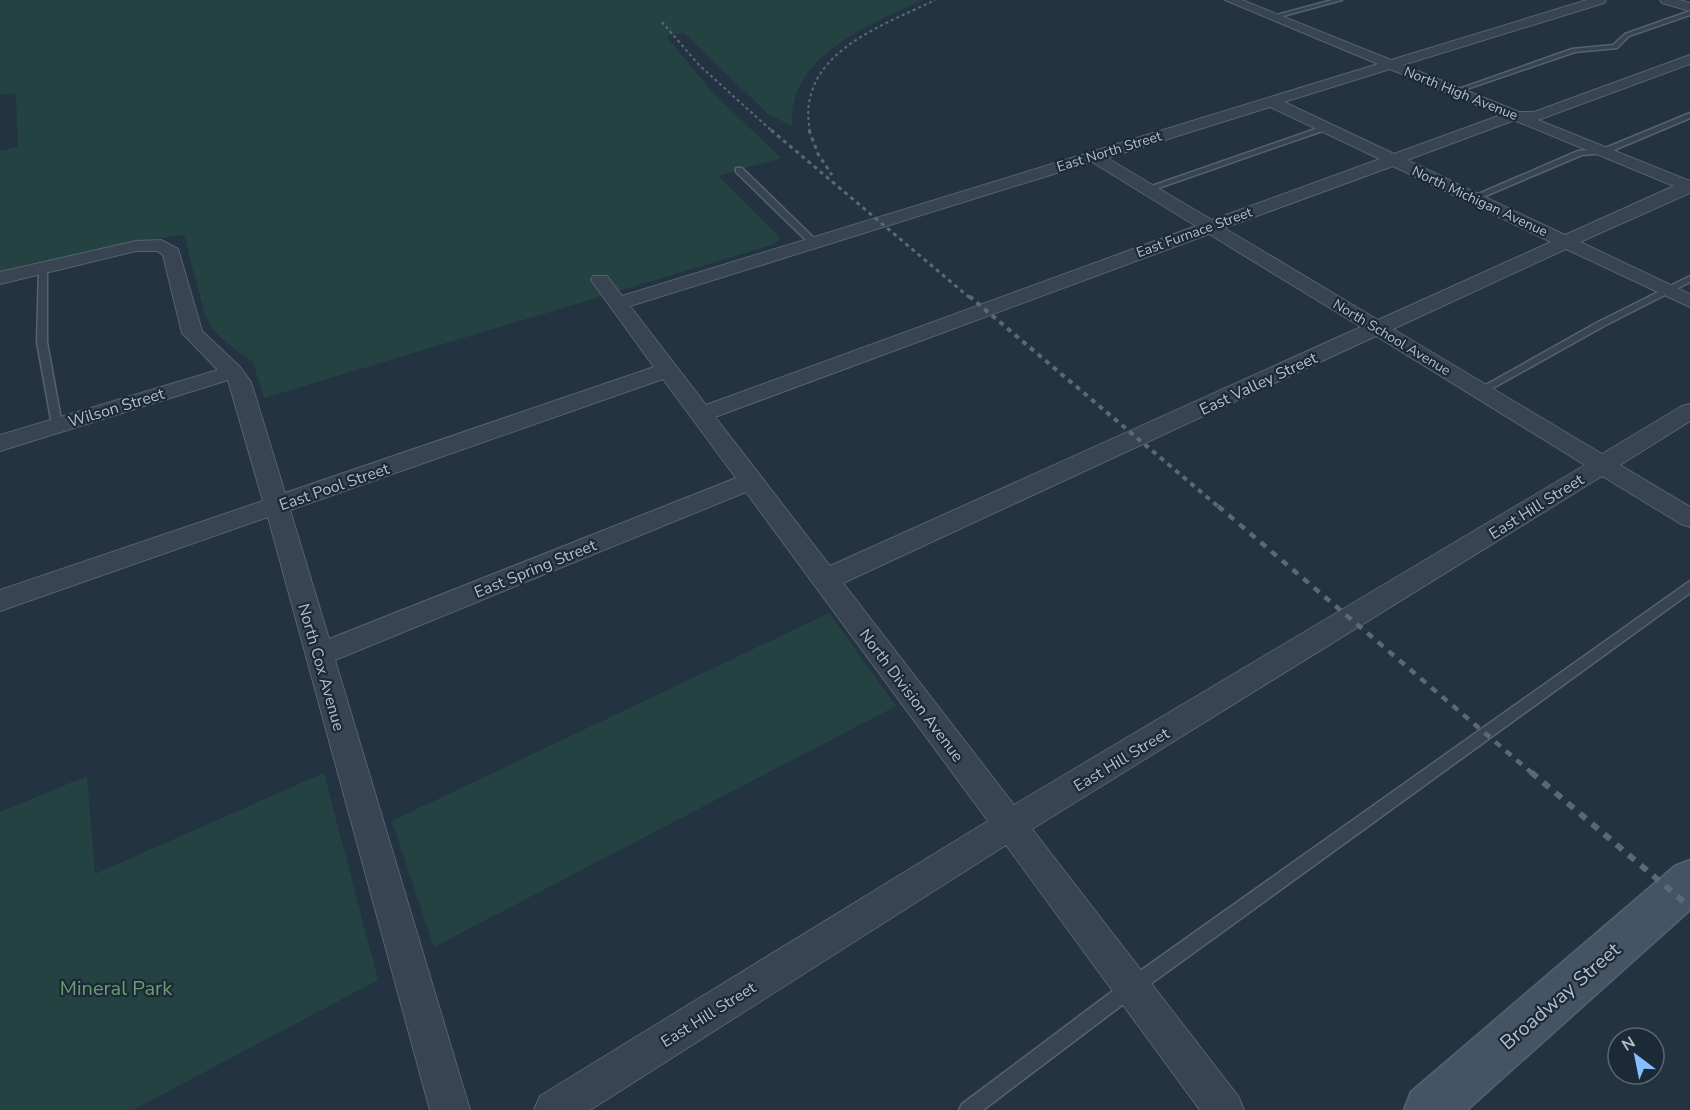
<svg xmlns="http://www.w3.org/2000/svg" width="1690" height="1110" font-family="'Nunito Sans',sans-serif">
<style>
.green{fill:#254243}
.lines{fill:none;stroke-linecap:round;stroke-linejoin:round}
.lane-casing{stroke:#55626f;stroke-width:3}
.street-casing{stroke:#55626f;stroke-width:2}
.secondary-casing{stroke:#55626f;stroke-width:3}
.lane{fill:#384451;fill-rule:evenodd}
.street{fill:#384451;fill-rule:evenodd}
.secondary{fill:#455465;fill-rule:evenodd}
.rail-far4{stroke:#596979;stroke-width:2;stroke-dasharray:3 3;stroke-linecap:butt}
.rail-far3{stroke:#596979;stroke-width:3;stroke-dasharray:4 4;stroke-linecap:butt}
.rail-far2{stroke:#596979;stroke-width:4;stroke-dasharray:5 5;stroke-linecap:butt}
.rail-far1{stroke:#596979;stroke-width:4.5;stroke-dasharray:7 7;stroke-linecap:butt}
.rail{stroke:#596979;stroke-width:6;stroke-dasharray:8 8;stroke-linecap:butt}
.labels{text-anchor:middle;stroke-width:4.5;stroke-linejoin:round;paint-order:stroke}
.far-street-label{font-size:14px;fill:#b4bfcc;stroke:#1c2937}
.street-label{font-size:16px;fill:#b4bfcc;stroke:#1c2937}
.near-park-label{font-size:20px;fill:#699f71;stroke:#1c2937}
.near-street-label{font-size:20px;fill:#b4bfcc;stroke:#1c2937}
</style>
<rect width="100%" height="100%" fill="#233342"/>
<g class="green">
<path d="M0,0H922C869,26 788,54 792,126L768,114L684,33L666,36L712,92L781,158L718,176L780,238L775,244L264,398L253,362L228,344L212,329L205,315L184,235L130,242L0,273V151L18,147L16,93L0,95Z"/>
<polygon points="829,613 896,706 434,947 392,821"/>
<polygon points="324,773 378,980 133,1110 0,1110 0,812 87,776 95,874"/>
</g>
<g class="lines">
<g class="lane-casing">
<g id="lane">
<polygon points="1332,0 1342,0 1272,19 1269,17"/>
<polygon points="1690,11 1690,15 1629,36 1617,48 1575,52 1458,92 1453,91 1572,49 1613,45 1625,34"/>
<polygon points="1690,113 1690,118 1607,153 1582,155 1476,200 1469,198 1578,151 1603,149"/>
<polygon points="1324,126 1331,128 1150,191 1143,189"/>
<polygon points="736,168 742,168 817,241 817,245 811,245 736,172"/>
<polygon points="43,265 47,268 47,342 62,425 57,428 52,425 37,342 39,268"/>
<polygon points="1690,276 1690,282 1604,326 1484,393 1476,393 1475,391 1598,322"/>
<polygon points="1690,581 1690,593 1138,993 983,1110 959,1110 962,1104 1126,981"/>
</g>
</g>
<g class="street-casing">
<g id="street">
<path d="M1225,0H1242L1391,60L1587,0H1606L1604,3L1403,65L1519,112H1534L1690,55V64L1538,120L1690,181V193L1580,242L1690,294V307L1566,249L1393,329L1602,454L1682,406L1690,404V421L1620,465L1690,507V527L1681,524L1602,476L1032,829L1238,1096L1244,1110H1200L1006,845L590,1110H534L540,1096L988,821L746,492L335,660L470,1110H430L268,517L0,611V590L263,501L228,380L0,451V435L218,370L182,333L163,255L157,251H136L0,284V272L136,241L161,240L178,249L202,331L240,367L251,382L285,493L654,367L591,280L593,276H607L622,296L1378,64ZM1390,69L1501,115L1394,154L1284,102ZM1270,107L1380,159L1212,220L1107,158ZM1512,121H1516L1674,186L1565,235L1407,160ZM1092,162L1196,226L706,405L630,306ZM1393,166L1551,242L1378,320L1224,228ZM1209,234L1361,327L830,566L715,417ZM1376,336L1585,465L1014,805L843,583ZM663,379L736,478L329,639L290,510Z"/>
<polygon points="1660,0 1679,0 1690,3 1690,11 1662,3"/>
</g>
</g>
<g class="secondary-casing">
<polygon id="secondary" points="1690,860 1690,910 1467,1110 1404,1110 1411,1092 1675,866"/>
</g>
<use href="#lane" class="lane"/>
<use href="#street" class="street"/>
<use href="#secondary" class="secondary"/>
<g class="rail-far4">
<polyline points="662,22 699,65 773,132"/>
<path d="M810,132C795,54 880,27 935,0"/>
</g>
<g class="rail-far3">
<polyline points="771,130 970,298"/>
<polyline points="809,130 818,154 832,175"/>
</g>
<polyline class="rail-far2" points="969,296 1220,508"/>
<polyline class="rail-far1" points="1218,506 1533,774"/>
<polyline class="rail" points="1531,772 1690,907"/>
</g>
<g class="labels">
<g class="far-street-label">
<text transform="translate(1461 93) rotate(22)" y="5">North High Avenue</text>
<text transform="translate(1109 151) rotate(-17)" y="5">East North Street</text>
<text transform="translate(1480 201) rotate(25)" y="5">North Michigan Avenue</text>
<text transform="translate(1194 232) rotate(-20)" y="5">East Furnace Street</text>
<text transform="translate(1392 337) rotate(31)" y="5">North School Avenue</text>
</g>
<g class="street-label">
<text transform="translate(1258 383) rotate(-25)" y="6">East Valley Street</text>
<text transform="translate(116 407) rotate(-17)" y="6">Wilson Street</text>
<text transform="translate(334 486) rotate(-19)" y="6">East Pool Street</text>
<text transform="translate(1536 506) rotate(-32)" y="6">East Hill Street</text>
<text transform="translate(535 568) rotate(-22)" y="6">East Spring Street</text>
<text transform="translate(322 667) rotate(74)" y="6">North Cox Avenue</text>
<text transform="translate(912 695) rotate(53)" y="6">North Division Avenue</text>
<text transform="translate(1121 759) rotate(-31)" y="6">East Hill Street</text>
<text transform="translate(708 1014) rotate(-32)" y="6">East Hill Street</text>
</g>
<g class="near-park-label">
<text x="116" y="995">Mineral Park</text>
</g>
<g class="near-street-label">
<text transform="translate(1560 996) rotate(-41)" y="7">Broadway Street</text>
</g>
</g>
<g transform="translate(1636 1056) rotate(328)"><circle r="28" fill="#1c2937" stroke="#596573" stroke-width="1.5"/>
<path d="M0-4.5L10 22L0 15L-10 22Z" fill="#86bfff"/>
<text y="-9" font-size="16" font-weight="bold" text-anchor="middle" fill="#b4bfcc">N</text>
</g>
</svg>
